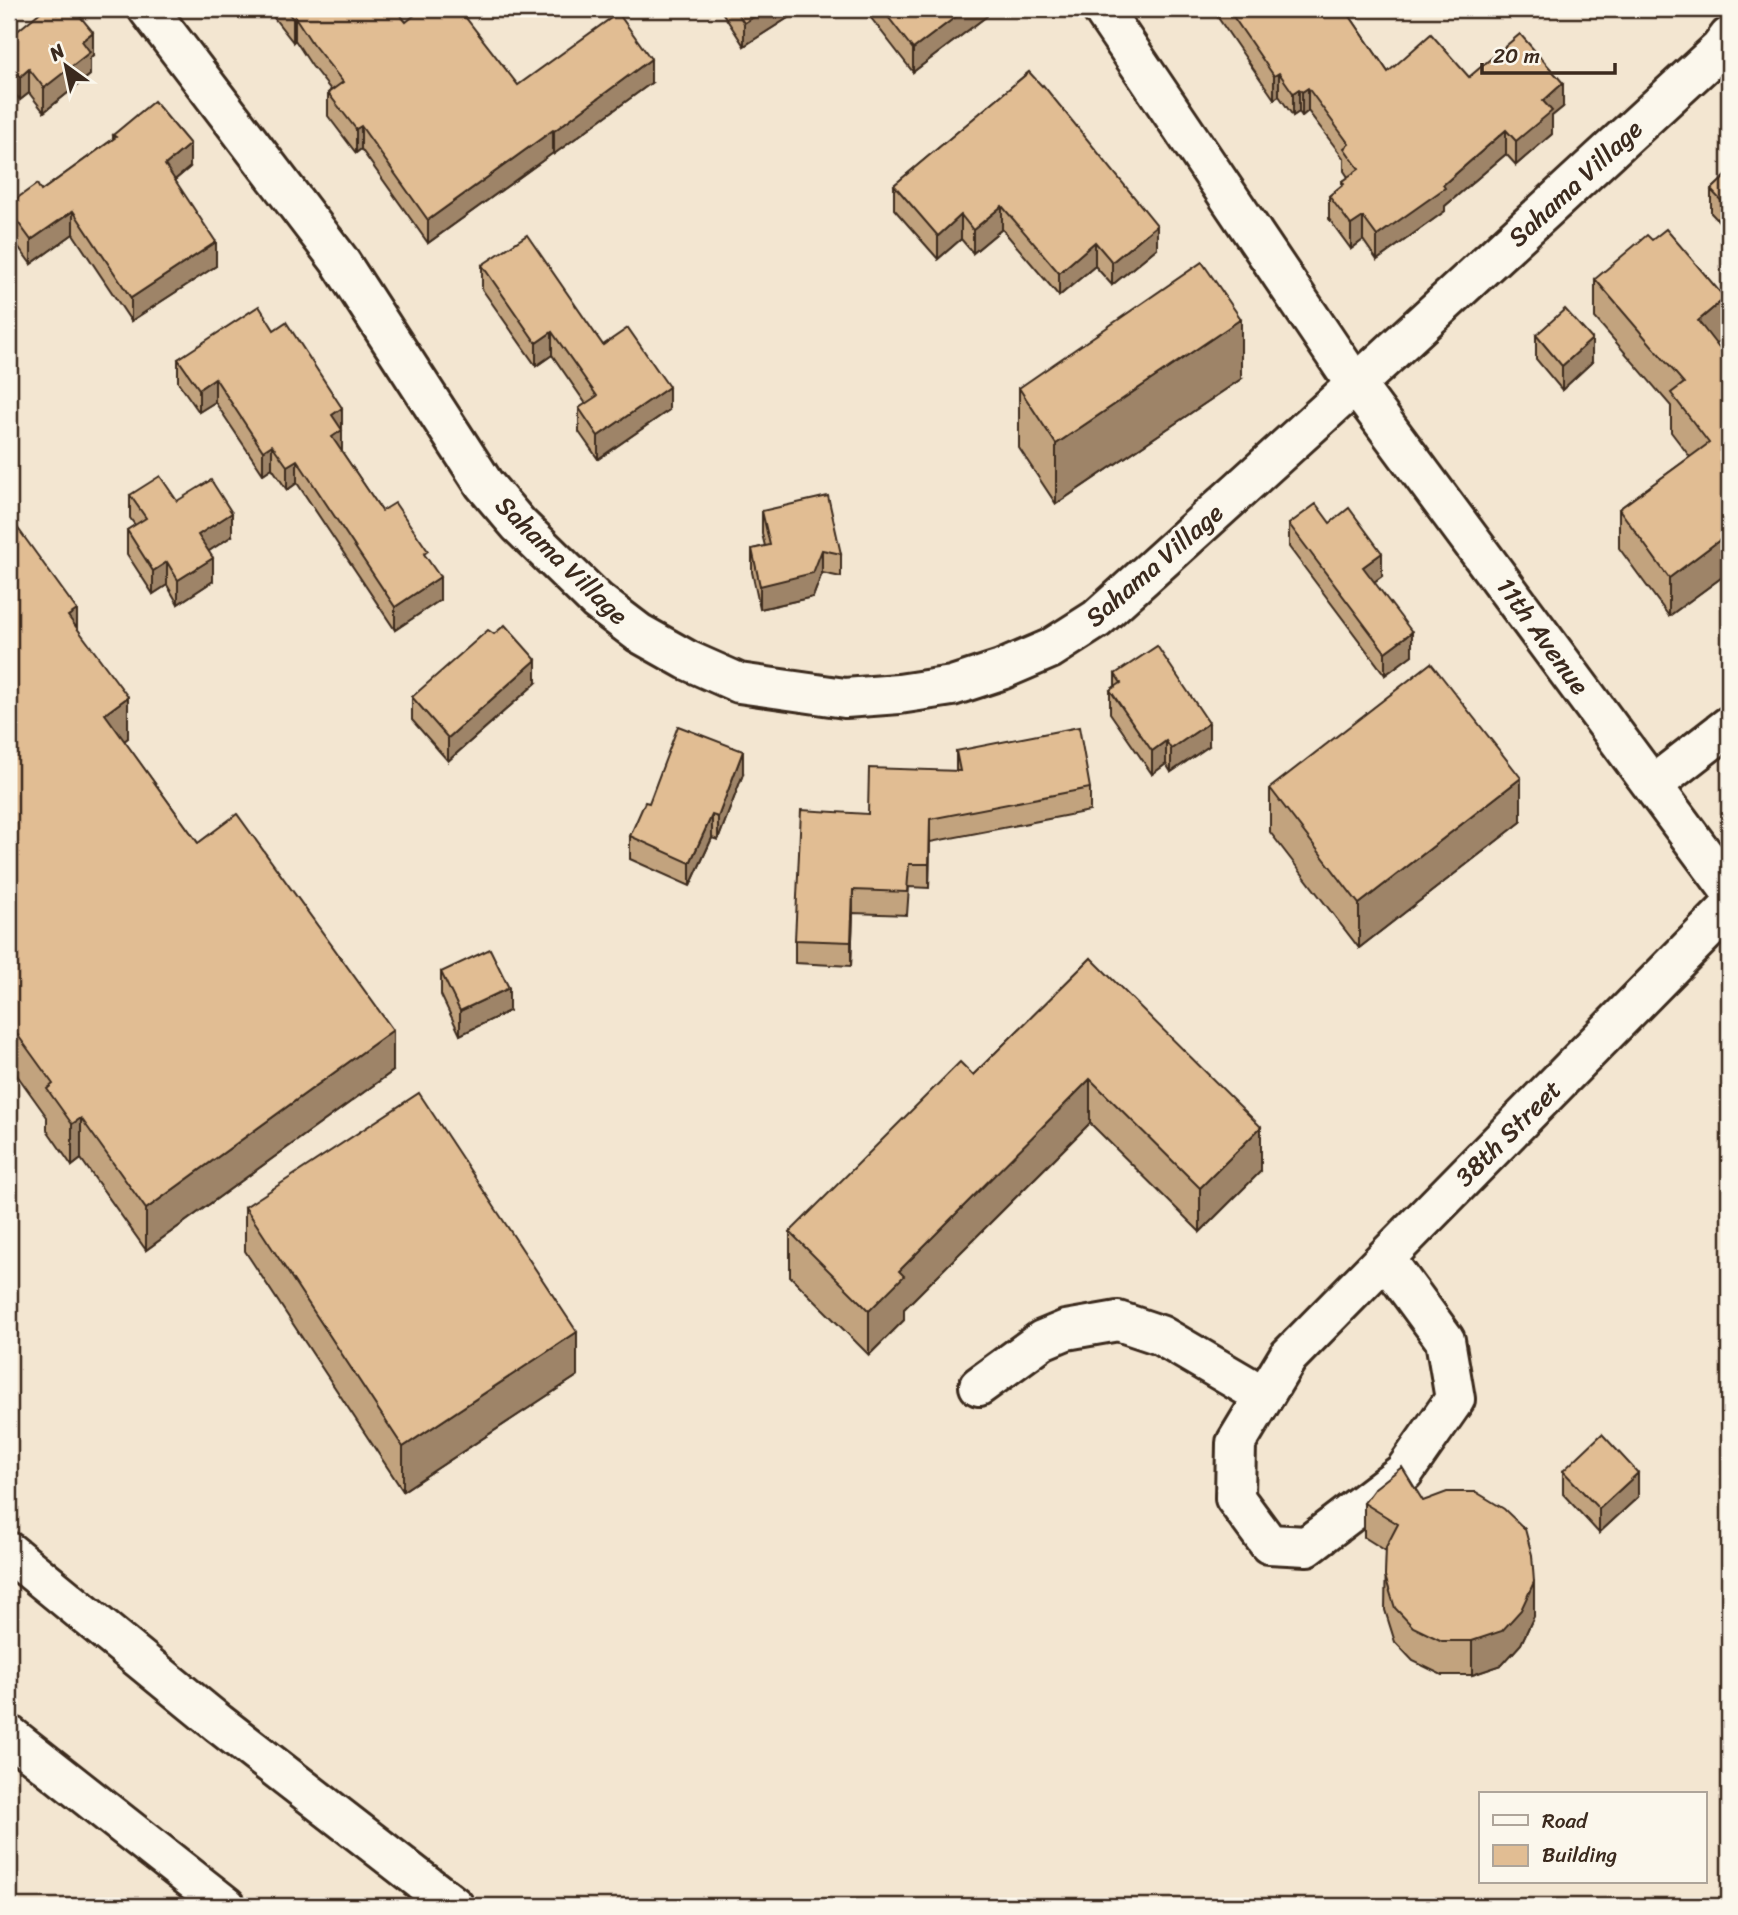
<svg xmlns="http://www.w3.org/2000/svg" width="1738" height="1915" font-family="Sriracha,sans-serif">
<style>
.lines{fill:none;stroke-linecap:round;stroke-linejoin:round}
.minor-casing{stroke:#3b2a1e;stroke-width:44}
.highway-casing{stroke:#3b2a1e;stroke-width:44}
.minor{stroke:#fbf7ec;stroke-width:38}
.highway{stroke:#fbf7ec;stroke-width:38}
.wall{fill:#c2a37e;stroke:#3b2a1e;stroke-width:2}
.shaded-wall{fill:#9e8467;stroke:#3b2a1e;stroke-width:2}
.building{fill:#e1bd93;stroke:#3b2a1e;stroke-width:2}
.labels{text-anchor:middle;stroke-width:6;stroke-linejoin:round;paint-order:stroke}
.street-label{font-size:26px;fill:#3b2a1e;stroke:#fbf7ec}
</style>
<rect width="100%" height="100%" fill="#f3e6d1"/>
<filter id="ink" filterUnits="userSpaceOnUse"><feTurbulence type="fractalNoise" baseFrequency=".0143" numOctaves="2"/><feDisplacementMap in="SourceGraphic" scale="14" xChannelSelector="R" yChannelSelector="G"/><feConvolveMatrix kernelMatrix="1 2 1 2 8 2 1 2 1" color-interpolation-filters="sRGB"/></filter>
<g filter="url(#ink)">
<g class="lines">
<g class="minor-casing">
<g id="minor">
<polyline points="148,9 339,260 484,484 519,525 597,601 639,633 687,660 739,683 845,698 899,694 952,686 1001,670 1050,649 1097,619 1386,357 1720,49 1729,37"/>
<polyline points="1102,9 1355,384 1729,889"/>
<polyline points="1653,785 1729,726"/>
<polyline points="1385,1258 1445,1340 1455,1399 1404,1472 1307,1546 1269,1544 1235,1498 1236,1443 1288,1357 1729,908"/>
<polyline points="979,1386 1042,1340 1066,1330 1118,1321 1160,1335 1264,1396"/>
</g>
</g>
<g class="highway-casing">
<g id="highway">
<polyline points="9,1552 218,1723 454,1906"/>
<polyline points="9,1735 226,1906"/>
</g>
</g>
<use href="#minor" class="minor"/>
<use href="#highway" class="highway"/>
</g>
<g class="wall">
<polygon points="267,9 395,9 406,22 518,85 651,83 554,154 553,153 428,243 361,149 356,153 328,116 328,93 331,90 312,66 295,40 293,42"/>
<polygon points="720,9 802,9 744,46"/>
<polygon points="871,9 987,9 987,16 913,72 871,18"/>
<polygon points="1212,9 1345,9 1388,72 1469,77 1563,107 1552,116 1552,134 1516,165 1506,154 1445,206 1445,211 1377,260 1363,240 1351,249 1329,219 1329,196 1342,185 1342,181 1348,177 1344,171 1344,159 1308,111 1302,116 1299,112 1293,116 1279,96 1274,99"/>
<polygon points="9,38 93,55 90,58 90,75 44,112 29,93 20,100 9,87"/>
<polygon points="1029,72 1157,248 1112,285 1095,266 1059,296 1002,229 973,253 961,239 938,259 894,209 894,185"/>
<polygon points="113,135 190,167 175,180 216,266 131,321 73,234 31,264 9,234 9,204 41,191 113,139"/>
<polygon points="1729,173 1729,232 1711,213 1711,190"/>
<polygon points="482,265 603,345 669,410 598,459 579,432 579,408 586,404 552,355 536,366 482,289"/>
<polygon points="1595,279 1725,337 1716,344 1729,361 1729,572 1669,616 1619,548 1619,509 1690,457 1671,432 1671,406 1595,318"/>
<polygon points="274,330 342,408 342,452 382,511 428,559 440,600 395,630 297,483 287,490 272,468 263,474 215,402 199,412 178,382 178,359"/>
<polygon points="1536,335 1592,362 1562,390 1536,359"/>
<polygon points="1241,379 1056,504 1019,448 1019,388"/>
<polygon points="130,495 177,501 232,536 209,551 213,581 178,604 167,585 153,594 127,554 127,530 135,525 130,518"/>
<polygon points="762,511 841,554 841,577 822,573 813,597 760,609 752,572 752,549 765,546 762,534"/>
<polygon points="9,516 77,628 128,738 124,741 198,843 393,1071 146,1250 81,1159 72,1166 47,1130 47,1117 9,1064"/>
<polygon points="1330,523 1382,576 1374,582 1412,655 1385,675 1289,547 1289,524"/>
<polygon points="1115,674 1209,746 1171,772 1166,764 1152,774 1110,713 1110,690 1115,686"/>
<polygon points="536,683 448,761 412,720 412,697"/>
<polygon points="956,751 1090,788 1090,811 930,842 929,888 909,887 907,915 853,913 851,966 795,963 795,940 956,771"/>
<polygon points="743,774 718,840 712,838 690,886 630,859 630,836 649,803"/>
<polygon points="1270,788 1521,822 1359,948 1270,832"/>
<polygon points="1091,958 1261,1171 1200,1232 1090,1123 904,1309 904,1320 869,1355 790,1276 790,1232 973,1075"/>
<polygon points="441,972 509,1011 460,1035 441,995"/>
<polygon points="245,1207 577,1376 403,1491 245,1251"/>
<polygon points="1563,1471 1638,1497 1599,1533 1563,1494"/>
<polygon points="1423,1501 1534,1616 1521,1644 1502,1665 1472,1675 1442,1675 1413,1661 1395,1642 1385,1610 1386,1551 1364,1537 1364,1503"/>
</g>
<g class="shaded-wall">
<polygon points="766,9 802,9 744,46 744,23"/>
<polygon points="966,9 987,9 987,16 913,72 913,49"/>
<polygon points="295,17 295,40 293,42 293,19"/>
<polygon points="93,32 93,55 90,58 90,75 44,112 44,88 82,41"/>
<polygon points="651,59 651,83 554,154 554,131"/>
<polygon points="29,69 29,93 20,100 20,77"/>
<polygon points="1279,73 1279,96 1274,99 1274,76"/>
<polygon points="1563,83 1563,107 1552,116 1552,134 1516,165 1516,141 1543,101"/>
<polygon points="1308,88 1308,111 1302,116 1302,92"/>
<polygon points="1299,89 1299,112 1293,116 1293,93"/>
<polygon points="361,126 361,149 356,153 356,129"/>
<polygon points="553,130 553,153 428,243 428,220"/>
<polygon points="1506,130 1506,154 1445,206 1445,211 1377,260 1377,236 1443,185"/>
<polygon points="190,144 190,167 165,188 165,165"/>
<polygon points="1002,206 1002,229 973,253 973,230"/>
<polygon points="73,211 73,234 31,264 31,240"/>
<polygon points="961,215 961,239 938,259 938,236"/>
<polygon points="1363,217 1363,240 1351,249 1351,225"/>
<polygon points="1157,225 1157,248 1112,285 1112,262"/>
<polygon points="216,242 216,266 131,321 131,298"/>
<polygon points="1095,242 1095,266 1059,296 1059,273"/>
<polygon points="1725,298 1725,337 1698,359 1698,321"/>
<polygon points="1241,319 1241,379 1056,504 1056,444"/>
<polygon points="552,332 552,355 536,366 536,343"/>
<polygon points="1592,339 1592,362 1562,390 1562,366"/>
<polygon points="215,378 215,402 199,412 199,389"/>
<polygon points="669,387 669,410 598,459 598,436"/>
<polygon points="342,408 342,453 332,460 332,415"/>
<polygon points="272,445 272,468 263,474 263,451"/>
<polygon points="297,460 297,483 287,490 287,466"/>
<polygon points="232,513 232,536 198,558 198,535"/>
<polygon points="1729,533 1729,572 1669,616 1669,578"/>
<polygon points="822,550 822,573 813,597 760,609 760,586"/>
<polygon points="1382,553 1382,576 1363,590 1363,567"/>
<polygon points="213,558 213,581 178,604 178,580"/>
<polygon points="167,562 167,585 153,594 153,571"/>
<polygon points="440,577 440,600 395,630 395,607"/>
<polygon points="77,610 77,651 68,616"/>
<polygon points="1412,632 1412,655 1385,675 1385,652"/>
<polygon points="536,660 536,683 448,761 448,738"/>
<polygon points="128,697 128,738 105,755 105,714"/>
<polygon points="1209,723 1209,746 1171,772 1171,749"/>
<polygon points="1166,741 1166,764 1152,774 1152,751"/>
<polygon points="743,751 743,774 718,840 718,817"/>
<polygon points="1521,778 1521,822 1359,948 1359,904"/>
<polygon points="712,815 712,838 690,886 690,863"/>
<polygon points="930,819 930,842 929,888 929,864"/>
<polygon points="853,890 853,913 851,966 851,942"/>
<polygon points="509,988 509,1011 460,1035 460,1011"/>
<polygon points="393,1030 393,1071 146,1250 146,1209"/>
<polygon points="1090,1079 1090,1123 904,1309 904,1320 869,1355 869,1311 899,1271"/>
<polygon points="81,1118 81,1159 72,1166 72,1124"/>
<polygon points="1261,1127 1261,1171 1200,1232 1200,1188"/>
<polygon points="577,1332 577,1376 403,1491 403,1447"/>
<polygon points="1638,1473 1638,1497 1599,1533 1599,1509"/>
<polygon points="1534,1582 1534,1616 1521,1644 1502,1665 1472,1675 1472,1641"/>
</g>
<g class="building">
<polygon points="44,9 53,9 57,14 64,9 74,9 93,32 82,41 90,52 44,88 29,69 20,77 9,63 9,38"/>
<polygon points="285,9 395,9 406,22 422,9 459,9 518,85 618,13 651,59 554,131 553,130 428,220 361,126 356,129 328,93 343,82 312,43 295,17 293,19"/>
<polygon points="735,9 766,9 744,23"/>
<polygon points="882,9 966,9 913,49"/>
<polygon points="1228,9 1345,9 1388,72 1431,34 1469,77 1520,34 1563,83 1543,101 1552,111 1516,141 1506,130 1443,185 1445,188 1377,236 1363,217 1351,225 1329,196 1344,184 1342,181 1359,169 1344,148 1349,144 1308,88 1302,92 1299,89 1293,93 1279,73 1274,76"/>
<polygon points="1029,72 1042,86 1043,85 1157,225 1112,262 1095,242 1059,273 1002,206 973,230 961,215 938,236 894,185"/>
<polygon points="154,101 190,144 165,165 216,242 131,298 73,211 31,240 9,210 9,204 37,184 41,191 116,137 113,135"/>
<polygon points="1729,173 1729,209 1711,190"/>
<polygon points="1666,229 1725,298 1698,321 1729,361 1729,533 1669,578 1619,509 1709,443 1671,393 1684,383 1595,279 1647,235 1652,240"/>
<polygon points="527,235 603,345 628,328 669,387 598,436 579,408 597,396 552,332 536,343 482,265"/>
<polygon points="1202,262 1241,319 1056,444 1019,388"/>
<polygon points="259,306 274,330 286,322 342,408 332,415 342,430 332,437 382,511 395,503 428,551 424,554 440,577 395,607 297,460 287,466 272,445 263,451 215,378 199,389 178,359"/>
<polygon points="1565,309 1592,339 1562,366 1536,335"/>
<polygon points="160,476 177,501 211,480 232,513 198,535 213,558 178,580 167,562 153,571 127,530 146,518 130,495"/>
<polygon points="828,496 841,554 822,550 813,573 760,586 752,549 770,545 762,511"/>
<polygon points="1316,504 1330,523 1349,508 1382,553 1363,567 1412,632 1385,652 1289,524"/>
<polygon points="9,516 77,610 68,616 128,697 105,714 198,843 237,814 393,1030 146,1209 81,1118 72,1124 47,1089 53,1084 9,1023"/>
<polygon points="505,625 536,660 448,738 412,697 488,630 494,634"/>
<polygon points="1157,646 1209,723 1171,749 1166,741 1152,751 1110,690 1121,683 1115,674"/>
<polygon points="1431,663 1521,778 1359,904 1270,788"/>
<polygon points="678,726 743,751 718,817 712,815 690,863 630,836 645,802 649,803"/>
<polygon points="1079,727 1090,788 930,819 929,864 909,864 907,892 853,890 851,942 795,940 801,810 868,814 869,768 960,771 956,751"/>
<polygon points="490,949 509,988 460,1011 441,972"/>
<polygon points="1091,958 1261,1127 1200,1188 1090,1079 899,1271 904,1276 869,1311 790,1232 960,1062 973,1075"/>
<polygon points="419,1093 577,1332 403,1447 245,1207"/>
<polygon points="1602,1434 1638,1473 1599,1509 1563,1471"/>
<polygon points="1402,1467 1423,1501 1447,1492 1476,1492 1504,1509 1525,1529 1532,1555 1534,1582 1521,1610 1502,1631 1472,1641 1442,1641 1413,1627 1395,1608 1385,1576 1386,1547 1398,1524 1364,1503 1375,1488"/>
</g>
</g>
<g class="labels">
<g class="street-label">
<text transform="translate(1575 183) rotate(-43)" y="9">Sahama Village</text>
<text transform="translate(562 560) rotate(44)" y="9">Sahama Village</text>
<text transform="translate(1154 565) rotate(-41)" y="9">Sahama Village</text>
<text transform="translate(1543 636) rotate(54)" y="9">11th Avenue</text>
<text transform="translate(1508 1133) rotate(-45)" y="9">38th Street</text>
</g>
</g>
<rect width="1738" height="1915" fill="none" stroke="#fbf7ec" stroke-width="35"/>
<rect x="18" y="18" width="1703" height="1880" fill="none" stroke="#3b2a1e" stroke-width="2.5" filter="url(#ink)"/>
<rect x="1479" y="1792" width="228" height="91" fill="#fbf7ec" stroke="#aea59a" stroke-width="2"/>
<rect x="1493" y="1815" width="35" height="10" fill="#fbf7ec" stroke="#aea59a" stroke-width="2"/>
<text x="1542" y="1828" font-size="21" fill="#3b2a1e">Road</text>
<rect x="1493" y="1845" width="35" height="21" fill="#e1bd93" stroke="#aea59a" stroke-width="2"/>
<text x="1542" y="1862" font-size="21" fill="#3b2a1e">Building</text>
<g transform="translate(66 66) rotate(327)" stroke="#fbf7ec" stroke-width="5" paint-order="stroke">
<path d="M0-5L12 26L0 18L-12 26Z" fill="#3b2a1e"/>
<text y="-10" font-size="19" font-weight="bold" text-anchor="middle" fill="#3b2a1e">N</text>
</g>
<path d="M1482 63v10h133v-10" fill="none" stroke="#3b2a1e" stroke-width="3.5"/>
<text x="1493" y="63" font-size="21" fill="#3b2a1e" stroke="#fbf7ec" stroke-width="5" paint-order="stroke">20 m</text>
</svg>
